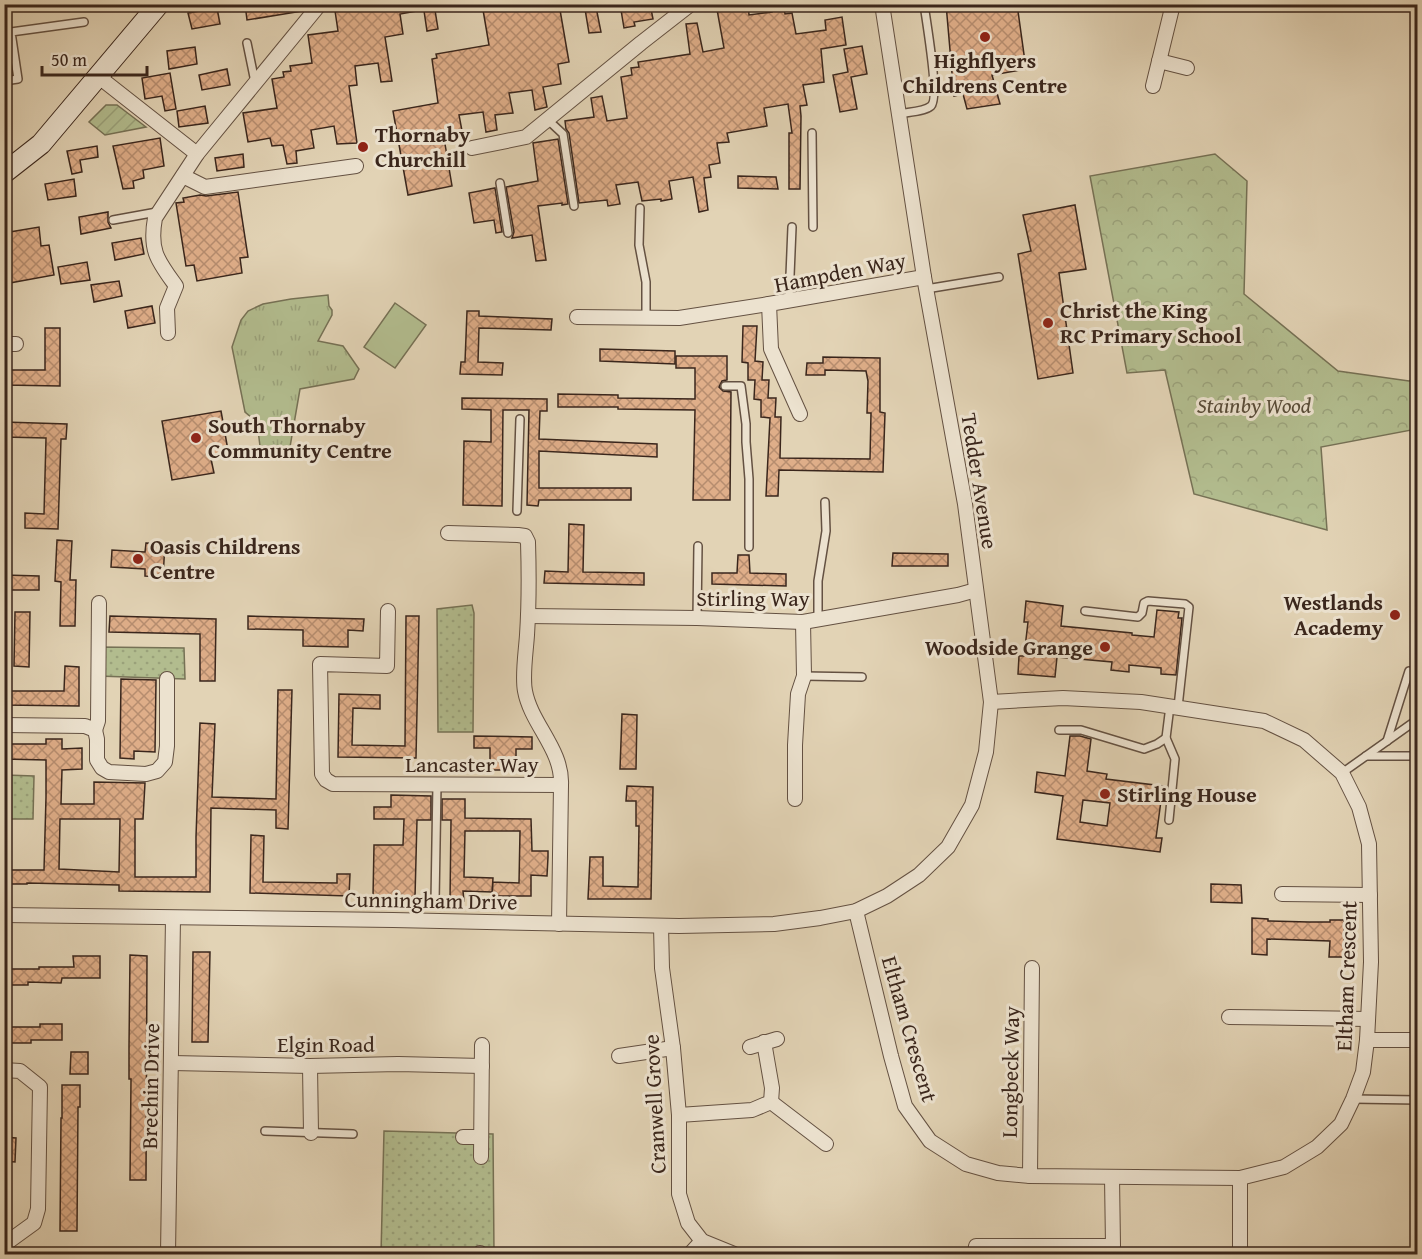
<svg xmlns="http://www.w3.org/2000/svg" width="1422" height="1259" font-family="'Gentium Book Plus',serif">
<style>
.grass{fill:url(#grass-dots);stroke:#767155;stroke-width:1.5}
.forest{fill:url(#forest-crowns);stroke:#767155;stroke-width:1.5}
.park{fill:url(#park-tufts);stroke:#767155;stroke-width:1.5}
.garden{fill:url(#garden-furrows);stroke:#767155;stroke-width:1.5}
.pitch{fill:#b2bc8e;stroke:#767155;stroke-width:1.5}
.building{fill:url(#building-cross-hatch);stroke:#3a261c;stroke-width:1.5;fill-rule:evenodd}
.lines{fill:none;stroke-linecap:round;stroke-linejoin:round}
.lane-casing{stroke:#645142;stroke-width:10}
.street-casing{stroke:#645142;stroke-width:16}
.secondary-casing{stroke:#3a261c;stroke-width:22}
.lane{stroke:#ece2cf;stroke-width:7}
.street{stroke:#ece2cf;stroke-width:14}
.secondary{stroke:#ece2cf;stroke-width:20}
.poi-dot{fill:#8f2418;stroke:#ece2cf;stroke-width:2}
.labels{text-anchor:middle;stroke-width:6;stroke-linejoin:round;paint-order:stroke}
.poi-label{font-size:22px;font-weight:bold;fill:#3a261c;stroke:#ece2cf;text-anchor:start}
.street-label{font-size:22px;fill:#3a261c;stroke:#ece2cf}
.park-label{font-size:22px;font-style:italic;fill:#584c38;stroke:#ece2cf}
</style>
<defs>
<pattern id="grass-dots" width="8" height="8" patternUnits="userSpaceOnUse" patternTransform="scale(1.5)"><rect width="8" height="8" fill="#b2bc8e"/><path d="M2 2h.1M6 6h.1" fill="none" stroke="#9aa17a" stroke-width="1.8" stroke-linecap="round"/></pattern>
<pattern id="forest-crowns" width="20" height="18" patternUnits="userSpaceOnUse" patternTransform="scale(1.5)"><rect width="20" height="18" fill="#b2bc8e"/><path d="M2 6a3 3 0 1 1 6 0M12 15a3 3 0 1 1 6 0" fill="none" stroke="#9aa17a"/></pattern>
<pattern id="park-tufts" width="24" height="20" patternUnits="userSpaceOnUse" patternTransform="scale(1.5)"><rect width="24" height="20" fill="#b2bc8e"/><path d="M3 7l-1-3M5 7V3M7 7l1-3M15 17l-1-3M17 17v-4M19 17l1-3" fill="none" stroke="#9aa17a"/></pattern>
<pattern id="garden-furrows" width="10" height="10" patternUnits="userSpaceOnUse" patternTransform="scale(1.5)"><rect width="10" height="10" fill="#b2bc8e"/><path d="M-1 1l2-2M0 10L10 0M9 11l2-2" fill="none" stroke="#9aa17a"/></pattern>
<pattern id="building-cross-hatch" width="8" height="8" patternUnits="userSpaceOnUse" patternTransform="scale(1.5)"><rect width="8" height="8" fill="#dfae89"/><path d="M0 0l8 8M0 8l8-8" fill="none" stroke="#b68d6f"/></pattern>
</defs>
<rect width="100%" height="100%" fill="#e2d3b5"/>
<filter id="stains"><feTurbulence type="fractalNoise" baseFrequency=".00333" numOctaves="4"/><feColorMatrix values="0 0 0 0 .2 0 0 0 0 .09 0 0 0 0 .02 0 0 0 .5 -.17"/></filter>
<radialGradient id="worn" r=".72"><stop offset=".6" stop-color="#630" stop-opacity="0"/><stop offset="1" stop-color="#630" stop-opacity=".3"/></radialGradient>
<g class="grass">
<polygon points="472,605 474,613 473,732 438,732 437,609"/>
<polygon points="98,647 184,648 185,679 98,676"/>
<polygon points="5,775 34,776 33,819 5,819"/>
<polygon points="384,1131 493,1134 494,1254 381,1254"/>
</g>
<polygon class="forest" points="1215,154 1247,181 1244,294 1338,371 1409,381 1417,378 1417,429 1321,447 1327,530 1194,494 1165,370 1127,373 1090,176"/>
<polygon class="park" points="328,295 329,306 332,310 332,315 318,341 343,346 359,369 354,379 300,389 290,447 260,446 257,422 245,412 232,347 241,320 248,311 263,304 291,299"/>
<polygon class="garden" points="106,105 117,105 146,127 105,135 89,122"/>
<polygon class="pitch" points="395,303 426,325 395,368 364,347"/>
<g class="building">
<polygon points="245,4 302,4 303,11 247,20"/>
<polygon points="334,4 422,4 423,10 400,14 403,34 385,37 392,81 381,82 378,63 355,66 357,85 349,86 357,143 337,144 334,126 311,130 314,148 296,151 297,163 287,164 283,145 272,146 270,138 248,142 243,113 277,108 272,79 284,77 283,72 291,71 290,66 312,63 308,35 338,31"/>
<polygon points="423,4 434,4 438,29 427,31"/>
<polygon points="482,4 559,4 569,62 558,64 561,84 543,87 547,107 535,110 532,90 509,93 513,113 495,115 497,130 486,132 483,112 459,115 463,136 444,138 452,186 408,195 393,111 438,103 432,59 437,58 436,54 489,45"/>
<polygon points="620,4 650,4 653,19 634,22 635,26 624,28"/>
<polygon points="716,4 748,4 749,15 772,12 771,4 783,4 785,14 792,13 796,34 826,30 825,20 842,17 846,45 821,49 824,82 803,85 807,105 800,106 801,116 800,189 789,189 789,133 792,133 788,104 764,108 767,126 727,133 729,142 717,143 720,163 709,165 711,177 704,178 708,210 699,212 693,177 669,181 672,199 661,201 661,199 642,201 638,182 616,185 620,204 608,206 607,200 579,203 569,133 566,129 565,121 594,117 591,98 602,96 607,121 627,118 621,77 632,75 631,68 639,67 638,62 690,54 686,24 697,23 703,52 724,48"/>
<polygon points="946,4 1017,4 1026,69 992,75 1000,104 967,109 963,94 954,96"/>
<polygon points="596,7 601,32 589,33 585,9"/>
<polygon points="217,8 220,24 192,29 188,13"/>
<polygon points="862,46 867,74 851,77 857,109 840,112 833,75 848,72 844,49"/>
<polygon points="195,47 197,64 169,69 167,51"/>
<polygon points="227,69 230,85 202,90 199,75"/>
<polygon points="170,73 176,109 165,111 162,96 145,99 142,78"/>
<polygon points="205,106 208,123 179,127 177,111"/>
<polygon points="160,138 164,166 143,170 144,178 133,181 134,188 123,189 113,146"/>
<polygon points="558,139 568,204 562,205 562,203 538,206 546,260 536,261 532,235 512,238 514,232 506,187 538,181 533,143"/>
<polygon points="97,146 98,157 80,160 82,172 72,174 67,151"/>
<polygon points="243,154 244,167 217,171 215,158"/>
<polygon points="738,176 776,177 778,189 738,188"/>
<polygon points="74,179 76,196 48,200 45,184"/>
<polygon points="495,188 502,232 496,233 494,220 474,223 469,193"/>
<polygon points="238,192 248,257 240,258 242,273 197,281 194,265 186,266 176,203 184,202 183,198 200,195 206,196"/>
<polygon points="1075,205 1086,269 1059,273 1073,373 1038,379 1018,254 1031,251 1023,215"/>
<polygon points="108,212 108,222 111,228 81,234 79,217"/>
<polygon points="39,227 41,246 49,245 54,275 4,284 4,233"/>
<polygon points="141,238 144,254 115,260 112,243"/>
<polygon points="87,262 90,280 61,284 58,267"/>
<polygon points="119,281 122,296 94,302 91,285"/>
<polygon points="152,306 155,323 128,328 125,311"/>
<polygon points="467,311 479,311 479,316 552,319 551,330 479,328 478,362 503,363 502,375 460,374 461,362 465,362"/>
<polygon points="743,326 757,326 755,361 763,362 762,380 769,380 768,398 776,398 775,417 781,417 780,458 870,459 871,413 867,413 868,381 866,371 825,370 825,375 806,375 807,363 823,363 823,357 880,358 880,412 885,413 883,472 779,470 778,496 766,496 770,418 761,417 761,400 754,399 755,380 748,380 748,363 742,362"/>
<polygon points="45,328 60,328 60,386 4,385 4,370 45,370"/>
<polygon points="600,349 675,351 675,364 600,361"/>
<polygon points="676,356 727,356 727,380 722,381 719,387 723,391 731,392 730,500 693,500 695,410 618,409 618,407 558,407 558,394 618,395 618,398 695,399 695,368 676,368"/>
<polygon points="462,398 547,399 547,411 540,411 539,439 657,444 657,457 539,451 539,488 631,488 631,500 539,500 538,506 527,505 529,410 503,410 502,506 463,505 464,441 491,442 491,410 462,409"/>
<polygon points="221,411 229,456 211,459 214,473 172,480 162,421"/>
<polygon points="4,422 67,424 66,439 61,439 58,529 25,528 25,513 44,514 46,438 4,437"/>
<polygon points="569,524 584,525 583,572 644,573 644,585 544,583 545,571 568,572"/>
<polygon points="57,540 72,541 70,580 76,580 75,626 60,626 61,582 55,581"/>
<polygon points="146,543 165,544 163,577 145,576 145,569 111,567 112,550 145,552"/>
<polygon points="893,553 948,554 948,566 892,566"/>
<polygon points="738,555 749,555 750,573 786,574 786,586 712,584 712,573 737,573"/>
<polygon points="4,575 39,576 39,590 4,590"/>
<polygon points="1026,601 1063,606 1061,626 1132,633 1132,635 1154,637 1157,610 1179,612 1178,618 1182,618 1176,675 1161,674 1161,668 1129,665 1129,672 1111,670 1112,662 1057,657 1055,677 1018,674 1019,656 1024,656 1028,622 1024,622"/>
<polygon points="15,612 30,612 29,667 14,666"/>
<polygon points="110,616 216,619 215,681 200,681 200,634 109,632"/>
<polygon points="248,616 364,619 363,631 348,630 348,647 303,646 303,630 248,629"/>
<polygon points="406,616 419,616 416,758 338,757 339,694 380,695 380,709 353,708 352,745 405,746"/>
<polygon points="65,666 79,667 79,706 4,705 4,691 64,691"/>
<polygon points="121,679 156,680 155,752 134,751 134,759 120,758"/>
<path d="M278,690H292L288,829L276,828V810L211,808L210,892L119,891V885L27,883V884H4V870H44L46,797V760L4,759V744H46V739H62V749L82,748V769L62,770L61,804H94V782L145,783L143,819H135V877H196V837L200,723L215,724L212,797L276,799ZM60,819H120L119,872L59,869Z"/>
<polygon points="622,714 637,715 636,769 620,769"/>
<polygon points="474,736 532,737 532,749 516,749 516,770 490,770 490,748 474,748"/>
<path d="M1070,736H1080L1091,739L1087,771L1107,774L1106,779L1163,786L1156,838H1162L1160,852L1057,839L1063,796L1035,792L1037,772L1065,776ZM1083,800L1110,803L1107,826L1080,822Z"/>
<polygon points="627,786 653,787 651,899 588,899 590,857 603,857 603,886 638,887 639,826 636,826 636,801 626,801"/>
<polygon points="391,795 431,796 431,820 417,820 415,897 373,897 374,845 403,845 404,819 374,819 374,807 391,807"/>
<polygon points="442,799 465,799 465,818 531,819 532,851 548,851 548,857 547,876 531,875 531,896 492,896 493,882 519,883 520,831 465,831 464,877 493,878 492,892 463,891 464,901 450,901 451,820 442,820"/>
<polygon points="251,835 264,836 263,882 337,883 337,874 350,874 349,896 250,893"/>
<polygon points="1211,884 1241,885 1242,903 1211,902"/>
<polygon points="1252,918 1268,919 1268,921 1309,922 1330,922 1330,920 1344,920 1344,957 1329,957 1330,941 1267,939 1267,955 1252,954"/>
<polygon points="193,952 210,952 208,1042 192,1042"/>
<polygon points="130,955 147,956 146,1180 130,1180 131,1079 129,1079 129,1047"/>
<polygon points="73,956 100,956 100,978 62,978 61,983 28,982 28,985 6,985 6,969 39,969 39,967 74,967"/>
<polygon points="40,1024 62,1024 62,1040 31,1040 31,1043 8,1043 8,1027 40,1027"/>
<polygon points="71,1052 88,1052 88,1074 70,1074"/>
<polygon points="62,1085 80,1085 80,1107 78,1107 77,1231 60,1231 61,1118 62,1118"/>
<polygon points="4,1137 16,1138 15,1162 4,1161"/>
</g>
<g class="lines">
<g class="lane-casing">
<g id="lane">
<polyline points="247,43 255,82"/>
<polyline points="4,81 18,79 11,32 84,22"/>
<path d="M899,114C908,112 924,112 931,106C940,98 926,20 924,4"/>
<polyline points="548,120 563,134 574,206"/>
<polyline points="812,133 813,227"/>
<polyline points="500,183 508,233"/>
<polyline points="640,208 639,245 646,282 646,318"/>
<polyline points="113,220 157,212"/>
<polyline points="926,289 999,277"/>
<polyline points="789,300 792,227"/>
<polyline points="725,386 741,386 746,424 746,442 749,479 749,547"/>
<polyline points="517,511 520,419"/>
<polyline points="1085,611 1138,617 1142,613 1144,603 1148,601 1185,604 1189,607 1178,707"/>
<polyline points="697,618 698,546"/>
<polyline points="818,619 818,581 826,531 825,502"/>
<polyline points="804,676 862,677"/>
<polyline points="1059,730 1081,730 1144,749 1157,744 1166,738"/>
<polyline points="1387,741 1409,671"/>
<polyline points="1366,756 1418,756"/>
<polyline points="1342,773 1418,719"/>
<polyline points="1169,820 1175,759 1166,738 1170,706"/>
<polyline points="435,902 437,784"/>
<polyline points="1353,1099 1418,1100"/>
<polyline points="265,1131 353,1134"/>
</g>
</g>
<g class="street-casing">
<g id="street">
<polyline points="1159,61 1187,68"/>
<polyline points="99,77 197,154"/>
<polyline points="1153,86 1173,4"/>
<polyline points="472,148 526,137 641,43 691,4"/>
<polyline points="183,176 205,187 356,166"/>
<polyline points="577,317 679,318 769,304"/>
<path d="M168,333L167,308L176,286C158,261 149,251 155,218L197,154L320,4"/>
<polyline points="4,344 16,344"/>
<polyline points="800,414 771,349 769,304 924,277"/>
<path d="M388,611L387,666L320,664L322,774L326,780L333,784L561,785C563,750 531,724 525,691C522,676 526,651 527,635C529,604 529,573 528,542L525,536L518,535L448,533"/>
<polyline points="528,616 697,618 803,622 958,595 976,590"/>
<polyline points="4,725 85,726 95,730 97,739 97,760 102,768 109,772 146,774 157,771 165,762 167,746 167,679"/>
<polyline points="95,730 98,721 99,603"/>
<polyline points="795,799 795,745 798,694 804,676 803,622"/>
<polyline points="1282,894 1370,895"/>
<polyline points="856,911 891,1056 905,1106 930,1141 966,1164 998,1173 1030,1176 1240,1178 1284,1167 1317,1147 1341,1124 1353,1099 1363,1072 1367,1040 1371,962 1369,844 1359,807 1342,773 1304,740 1264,721 1141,702 1063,698 991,702"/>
<polyline points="4,915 393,920 679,926 774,924 820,918 856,911 887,896 919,875 948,847 972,805 986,752 991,702 965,504 924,277 882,4"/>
<polyline points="559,924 561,785"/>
<polyline points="661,926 662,968 673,1048 679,1115 679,1194 688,1223 702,1241 734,1254"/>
<polyline points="1229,1017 1368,1019"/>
<polyline points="1367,1040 1418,1040"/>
<polyline points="750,1047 777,1039"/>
<polyline points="619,1056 673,1048"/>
<polyline points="172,1063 310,1066 398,1064 482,1066"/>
<polyline points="310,1066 311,1133"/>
<polyline points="4,1070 20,1071 40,1087 38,1209 34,1223 5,1244"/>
<polyline points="771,1102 826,1144"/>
<polyline points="679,1115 752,1110 771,1102 772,1088 764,1042"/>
<polyline points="463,1137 481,1137"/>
<polyline points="481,1157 482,1045"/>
<polyline points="1030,1176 1032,968"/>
<polyline points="1240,1178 1240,1254"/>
<polyline points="168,1254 173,918"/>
<polyline points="480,1254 480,1253"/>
<polyline points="690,1254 702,1241"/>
<polyline points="975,1254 976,1246 1113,1246 1112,1177"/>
</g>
</g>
<g class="secondary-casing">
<polyline id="secondary" points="4,173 41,144 159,4"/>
</g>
<use href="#lane" class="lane"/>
<use href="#street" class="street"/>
<use href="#secondary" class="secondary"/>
</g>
<g class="poi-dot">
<circle cx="985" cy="37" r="6"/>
<circle cx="363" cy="147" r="6"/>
<circle cx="1048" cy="323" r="6"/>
<circle cx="196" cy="438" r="6"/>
<circle cx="138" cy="559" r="6"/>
<circle cx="1395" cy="615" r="6"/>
<circle cx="1105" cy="647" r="6"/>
<circle cx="1105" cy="794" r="6"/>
</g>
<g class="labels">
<g class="poi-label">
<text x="985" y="68" text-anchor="middle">Highflyers<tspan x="985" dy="25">Childrens Centre</tspan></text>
<text x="375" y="142">Thornaby<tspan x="375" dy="25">Churchill</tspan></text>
<text x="1060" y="318">Christ the King<tspan x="1060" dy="25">RC Primary School</tspan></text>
<text x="208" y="433">South Thornaby<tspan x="208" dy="25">Community Centre</tspan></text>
<text x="150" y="554">Oasis Childrens<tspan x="150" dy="25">Centre</tspan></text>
<text x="1383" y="610" text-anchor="end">Westlands<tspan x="1383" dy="25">Academy</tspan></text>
<text x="1093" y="655" text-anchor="end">Woodside Grange</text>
<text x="1117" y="802">Stirling House</text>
</g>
<g class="street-label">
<text transform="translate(840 272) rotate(-11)" y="8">Hampden Way</text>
<text transform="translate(980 481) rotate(81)" y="8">Tedder Avenue</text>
<text x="753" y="606">Stirling Way</text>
<text x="472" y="772">Lancaster Way</text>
<text transform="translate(431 900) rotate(1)" y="8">Cunningham Drive</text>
<text transform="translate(1346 976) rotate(-88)" y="8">Eltham Crescent</text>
<text transform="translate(910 1029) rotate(74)" y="8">Eltham Crescent</text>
<text x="326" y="1052">Elgin Road</text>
<text transform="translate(1010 1072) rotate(-89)" y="8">Longbeck Way</text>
<text transform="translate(150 1086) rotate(-89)" y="8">Brechin Drive</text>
<text transform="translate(654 1104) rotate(-93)" y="8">Cranwell Grove</text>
</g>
<g class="park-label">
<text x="1254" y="413">Stainby Wood</text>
</g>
</g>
<rect width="1422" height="1259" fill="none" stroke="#e2d3b5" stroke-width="24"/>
<rect x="6" y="6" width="1410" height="1247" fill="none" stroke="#3a261c" stroke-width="3"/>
<rect x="12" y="12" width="1398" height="1235" fill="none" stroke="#3a261c" stroke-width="1.5"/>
<path d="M42 66v9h105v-9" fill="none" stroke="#3a261c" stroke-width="3"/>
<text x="51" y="66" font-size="18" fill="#3a261c" stroke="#ece2cf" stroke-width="4.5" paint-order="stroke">50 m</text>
<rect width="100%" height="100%" filter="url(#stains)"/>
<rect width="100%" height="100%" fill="url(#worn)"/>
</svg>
